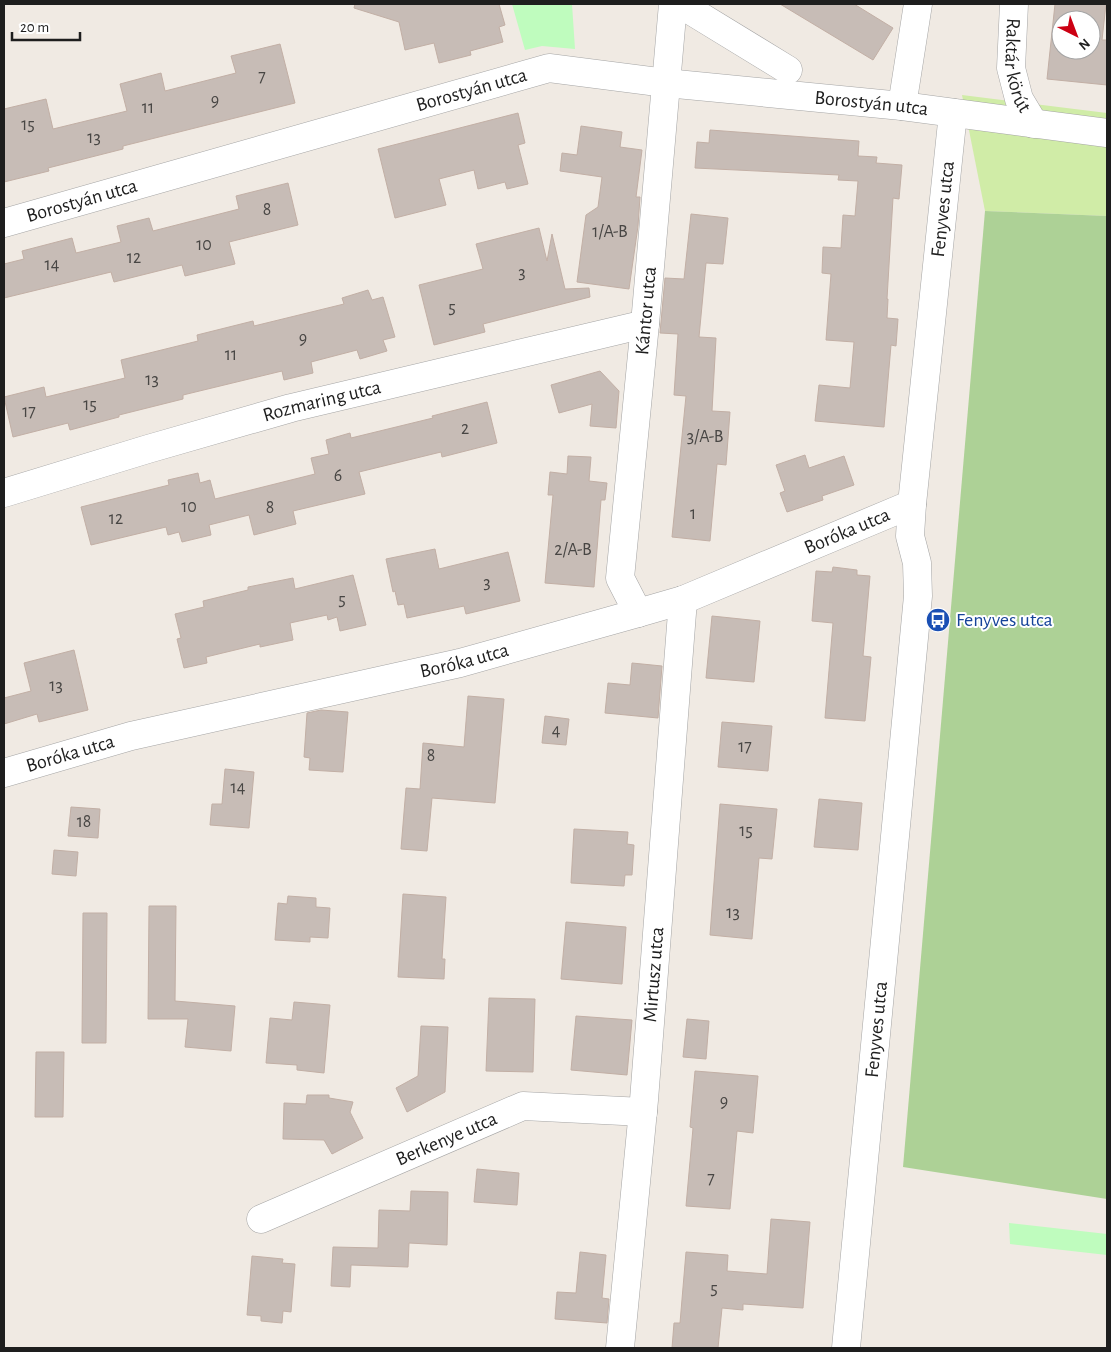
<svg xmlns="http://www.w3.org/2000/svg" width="1111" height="1352" viewBox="0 0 1111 1352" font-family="'Alegreya Sans',sans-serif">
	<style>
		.grass { fill: #d0eca7 }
		.forest { fill: #add196 }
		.park { fill: #bffcbe }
		.building { fill: #c7bcb6; stroke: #c2afa5; fill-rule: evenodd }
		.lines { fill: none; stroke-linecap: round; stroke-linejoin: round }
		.minor-casing { stroke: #a5a5a5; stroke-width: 29 }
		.minor { stroke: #fff; stroke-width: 28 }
		.labels { text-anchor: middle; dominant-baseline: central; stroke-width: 4; stroke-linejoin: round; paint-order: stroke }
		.number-label { font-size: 18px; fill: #484644 }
		.street-label { font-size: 20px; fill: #1e1e1e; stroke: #fff }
		.transit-label { font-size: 20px; fill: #164399; stroke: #fff; text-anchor: start }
	</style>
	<rect width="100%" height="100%" fill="#f0eae3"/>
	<!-- grass -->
	<path class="grass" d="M 962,95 L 1107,113 L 1107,216 L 985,211 Z"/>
	<!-- forest -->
	<path class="forest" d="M 985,211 L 1107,216 L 1107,1199 L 903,1167 Z"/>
	<!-- park -->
	<path class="park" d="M 512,4 L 572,4 L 575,49 L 542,46 L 525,50 Z
		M 1009,1223 L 1107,1234 L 1107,1255 L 1010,1244 Z"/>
	<!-- building -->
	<path class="building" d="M 355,4 L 499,4 L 505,25 L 499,27 L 503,42 L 470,51 L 471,55 L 439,63 L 434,43 L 405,50 L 399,22 L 354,8 Z
		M 780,4 L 854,4 L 893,28 L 873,60 Z
		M 1055,4 L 1106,4 L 1102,40 L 1107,40 L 1107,85 L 1047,79 ZM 1061,20 L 1091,20 L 1091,50 L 1061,50 Z
		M 280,44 L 295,103 L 123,146 L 123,149 L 48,168 L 49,171 L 4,182 L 4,109 L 46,99 L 53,129 L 127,111 L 120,84 L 161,73 L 165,91 L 236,73 L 231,56 Z
		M 518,113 L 525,143 L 518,145 L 528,184 L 507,189 L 505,182 L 478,189 L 474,170 L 439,179 L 446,205 L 395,218 L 378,149 Z
		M 581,126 L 622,132 L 620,147 L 642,150 L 636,197 L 640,197 L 638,226 L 629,289 L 577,282 L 586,215 L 598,207 L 602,177 L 560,171 L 562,153 L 577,155 Z
		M 710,130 L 859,141 L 858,156 L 877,157 L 876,163 L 902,165 L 899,199 L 893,198 L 887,299 L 888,299 L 887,318 L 898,319 L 896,346 L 891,345 L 884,427 L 815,421 L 819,385 L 850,388 L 854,342 L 826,340 L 831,274 L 822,273 L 823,247 L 841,248 L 843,215 L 855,216 L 858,181 L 838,180 L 839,175 L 695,168 L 697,142 L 709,143 Z
		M 288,183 L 298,225 L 229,242 L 235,264 L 185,276 L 182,265 L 114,282 L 111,272 L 4,298 L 4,264 L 24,259 L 22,251 L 72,238 L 76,253 L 121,242 L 117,226 L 149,218 L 153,231 L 239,209 L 236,196 Z
		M 691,214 L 728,218 L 723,264 L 706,263 L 699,337 L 716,338 L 712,411 L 730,412 L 726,465 L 717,464 L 710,541 L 672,537 L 686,396 L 674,395 L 678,334 L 660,333 L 665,278 L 684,279 Z
		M 539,228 L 547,261 L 552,234 L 565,289 L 589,288 L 590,297 L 483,324 L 485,332 L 434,345 L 419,285 L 483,269 L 476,244 Z
		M 368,290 L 372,300 L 383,297 L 395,337 L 383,340 L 387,351 L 360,359 L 357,350 L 311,362 L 313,373 L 284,380 L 282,371 L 183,395 L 183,399 L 119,415 L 119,417 L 70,430 L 68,423 L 13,437 L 4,397 L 44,387 L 46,397 L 125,378 L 121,360 L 198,341 L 197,335 L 253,321 L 254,326 L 344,304 L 342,298 Z
		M 600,371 L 619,391 L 616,428 L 590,426 L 592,404 L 559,413 L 551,385 Z
		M 487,402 L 497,443 L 442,457 L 441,452 L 359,472 L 365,494 L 293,511 L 296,524 L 254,535 L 249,515 L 209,525 L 211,535 L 182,542 L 179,532 L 168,535 L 166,527 L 91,545 L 81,507 L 169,485 L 168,480 L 198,473 L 200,483 L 210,480 L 215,499 L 315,474 L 311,458 L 329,454 L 326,440 L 350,433 L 351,438 L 433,418 L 432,416 Z
		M 805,455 L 809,468 L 844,456 L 854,485 L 822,496 L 823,500 L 787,512 L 780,493 L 785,491 L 776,465 Z
		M 568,456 L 591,457 L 589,481 L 607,483 L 605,500 L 601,500 L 594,587 L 545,583 L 553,495 L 548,495 L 550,472 L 567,474 Z
		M 435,549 L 439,569 L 508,552 L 520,601 L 466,614 L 464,606 L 407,618 L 404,604 L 398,605 L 395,591 L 393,592 L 386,559 Z
		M 833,567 L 857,570 L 857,575 L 870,576 L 863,656 L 871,657 L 865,721 L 825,718 L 833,623 L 812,621 L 816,571 L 832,572 Z
		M 353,575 L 366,625 L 340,631 L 337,617 L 328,620 L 327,615 L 290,623 L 293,640 L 260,647 L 260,644 L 206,657 L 207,663 L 184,668 L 177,639 L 181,638 L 175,614 L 204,607 L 203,601 L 248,590 L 248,587 L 293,578 L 295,589 Z
		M 712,616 L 760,621 L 754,682 L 706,678 Z
		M 74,650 L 88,710 L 39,722 L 37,714 L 4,724 L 4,698 L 31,691 L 24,663 Z
		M 632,663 L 662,666 L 658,718 L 605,713 L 608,683 L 630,685 Z
		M 468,696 L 504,699 L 495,803 L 432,798 L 427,851 L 401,849 L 406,788 L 420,789 L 423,743 L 464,747 Z
		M 321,710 L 348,712 L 343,772 L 309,770 L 310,758 L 304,757 L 307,713 Z
		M 545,716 L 569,719 L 566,745 L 542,743 Z
		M 722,722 L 772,726 L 768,771 L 718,767 Z
		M 225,769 L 254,772 L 249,828 L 210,825 L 212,804 L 222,804 Z
		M 819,799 L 862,803 L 858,850 L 814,847 Z
		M 720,804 L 777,809 L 772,859 L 759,858 L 752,939 L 710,935 Z
		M 71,807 L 100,809 L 98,838 L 68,836 Z
		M 574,829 L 628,832 L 627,844 L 634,845 L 632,875 L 625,875 L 624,886 L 571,883 Z
		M 54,850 L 78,852 L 76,876 L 52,874 Z
		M 403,894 L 446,897 L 442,959 L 445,959 L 444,979 L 398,977 Z
		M 288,896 L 316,898 L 316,907 L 330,908 L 328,938 L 310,937 L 310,942 L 275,940 L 278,903 L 287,904 Z
		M 149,906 L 176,906 L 175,1001 L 235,1006 L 231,1051 L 185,1047 L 188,1019 L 148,1019 Z
		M 83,913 L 107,913 L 106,1043 L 82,1043 Z
		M 566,922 L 626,927 L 622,984 L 561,979 Z
		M 489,998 L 535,999 L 533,1072 L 486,1071 Z
		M 294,1002 L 330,1005 L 324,1073 L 297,1070 L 297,1065 L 266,1063 L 270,1018 L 292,1020 Z
		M 576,1016 L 632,1020 L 627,1075 L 571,1070 Z
		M 687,1019 L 709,1021 L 706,1059 L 683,1057 Z
		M 421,1026 L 448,1027 L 445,1092 L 407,1112 L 396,1088 L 418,1076 Z
		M 36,1052 L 64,1052 L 63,1117 L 35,1117 Z
		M 695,1071 L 758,1076 L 753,1133 L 737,1131 L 730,1209 L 686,1206 L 693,1128 L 690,1127 Z
		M 307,1095 L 329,1095 L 329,1098 L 353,1102 L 350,1112 L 363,1138 L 332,1154 L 324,1140 L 283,1139 L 284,1103 L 306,1104 Z
		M 477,1169 L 519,1173 L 517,1205 L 474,1202 Z
		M 411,1191 L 448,1192 L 447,1245 L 409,1243 L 408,1267 L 351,1265 L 350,1287 L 331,1286 L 333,1247 L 378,1248 L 379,1210 L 410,1211 Z
		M 771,1219 L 810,1222 L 803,1308 L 743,1304 L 743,1310 L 722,1308 L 718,1348 L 672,1348 L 674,1323 L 680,1323 L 686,1252 L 728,1255 L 727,1271 L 767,1274 Z
		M 580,1252 L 606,1255 L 602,1298 L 609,1299 L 607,1323 L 555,1319 L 557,1292 L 576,1293 Z
		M 252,1256 L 283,1259 L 282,1263 L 295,1264 L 291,1312 L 283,1311 L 282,1323 L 261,1321 L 261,1316 L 247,1315 Z"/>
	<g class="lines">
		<!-- minor casing -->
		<g class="minor-casing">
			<g id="minor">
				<path d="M 680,4 L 788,70"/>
				<path id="s1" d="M 1014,4 L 1011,68 L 1019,99 L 1034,124"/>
				<path d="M 902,106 L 918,4"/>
				<path id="s2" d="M 4,223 L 549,68 L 666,83 L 902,106 L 1107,133"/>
				<path id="s3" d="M 4,493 L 148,449 L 291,408 L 645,324"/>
				<path id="s4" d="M 638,613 L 620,578 L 645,324 L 673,4"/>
				<path id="s5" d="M 4,773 L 131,736 L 460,663 L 638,613 L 683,600 L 912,504"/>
				<path id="s6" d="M 261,1219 L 523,1106 L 643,1112"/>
				<path id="s7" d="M 620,1348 L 644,1100 L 683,600"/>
				<path id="s8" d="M 846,1348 L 918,596 L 917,563 L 910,536 L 912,504 L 953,113"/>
			</g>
		</g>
		<!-- minor -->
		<use href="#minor" class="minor"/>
	</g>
	<!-- icons -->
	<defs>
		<g id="bus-disc" transform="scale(1.25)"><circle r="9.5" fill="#1a4fb4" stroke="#fff"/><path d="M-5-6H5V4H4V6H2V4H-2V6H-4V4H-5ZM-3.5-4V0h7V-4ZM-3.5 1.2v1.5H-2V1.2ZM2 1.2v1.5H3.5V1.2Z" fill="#fff"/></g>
	</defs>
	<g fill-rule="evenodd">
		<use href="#bus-disc" x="938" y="620"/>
	</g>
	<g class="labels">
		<!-- number labels -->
		<g class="number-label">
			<text x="262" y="77">7</text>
			<text x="215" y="101">9</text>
			<text x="148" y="108">11</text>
			<text x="28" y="125">15</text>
			<text x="94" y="138">13</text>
			<text x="267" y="210">8</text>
			<text x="610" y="232">1/A-B</text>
			<text x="204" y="245">10</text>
			<text x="134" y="258">12</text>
			<text x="52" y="265">14</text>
			<text x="522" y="273">3</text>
			<text x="452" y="308">5</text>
			<text x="303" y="339">9</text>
			<text x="231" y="355">11</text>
			<text x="152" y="380">13</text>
			<text x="90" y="405">15</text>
			<text x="29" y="412">17</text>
			<text x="465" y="429">2</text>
			<text x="705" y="437">3/A-B</text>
			<text x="338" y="476">6</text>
			<text x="189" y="507">10</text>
			<text x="270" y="508">8</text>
			<text x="693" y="514">1</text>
			<text x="116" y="519">12</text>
			<text x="573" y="550">2/A-B</text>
			<text x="487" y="583">3</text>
			<text x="342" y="600">5</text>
			<text x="56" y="686">13</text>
			<text x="556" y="731">4</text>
			<text x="745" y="747">17</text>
			<text x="431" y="756">8</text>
			<text x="238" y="788">14</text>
			<text x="84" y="822">18</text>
			<text x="746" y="831">15</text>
			<text x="733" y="913">13</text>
			<text x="724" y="1102">9</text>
			<text x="711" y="1179">7</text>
			<text x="714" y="1289">5</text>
		</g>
		<!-- street labels -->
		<g class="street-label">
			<text stroke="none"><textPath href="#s1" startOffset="62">Raktár körút</textPath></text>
			<text stroke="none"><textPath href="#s2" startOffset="486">Borostyán utca</textPath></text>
			<text stroke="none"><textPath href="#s2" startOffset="891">Borostyán utca</textPath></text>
			<text stroke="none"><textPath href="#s2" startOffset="81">Borostyán utca</textPath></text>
			<text stroke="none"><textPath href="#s8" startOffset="1145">Fenyves utca</textPath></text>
			<text stroke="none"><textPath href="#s4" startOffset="308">Kántor utca</textPath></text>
			<text stroke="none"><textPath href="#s3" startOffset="331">Rozmaring utca</textPath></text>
			<text stroke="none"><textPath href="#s5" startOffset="879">Boróka utca</textPath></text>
			<text stroke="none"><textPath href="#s5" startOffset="474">Boróka utca</textPath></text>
			<text stroke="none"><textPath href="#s5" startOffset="69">Boróka utca</textPath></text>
			<text stroke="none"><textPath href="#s7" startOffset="375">Mirtusz utca</textPath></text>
			<text stroke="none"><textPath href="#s8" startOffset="320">Fenyves utca</textPath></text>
			<text stroke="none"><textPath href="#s6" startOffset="202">Berkenye utca</textPath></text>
		</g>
		<!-- transit labels -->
		<g class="transit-label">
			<text x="956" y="620">Fenyves utca</text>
		</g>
	</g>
	<!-- border -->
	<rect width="1111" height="1352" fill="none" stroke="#1e1e1e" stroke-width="10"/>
	<!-- north arrow -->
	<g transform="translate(1076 35) rotate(138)"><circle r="24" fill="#ffffff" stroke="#a5a5a5"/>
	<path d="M0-4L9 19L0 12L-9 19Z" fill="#cc0013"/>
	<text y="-8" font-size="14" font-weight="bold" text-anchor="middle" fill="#1e1e1e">N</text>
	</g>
	<!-- scale -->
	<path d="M12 32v8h68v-8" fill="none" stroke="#1e1e1e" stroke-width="2.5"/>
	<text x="20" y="32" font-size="15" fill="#1e1e1e" stroke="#ffffff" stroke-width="4" paint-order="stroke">20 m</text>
</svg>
